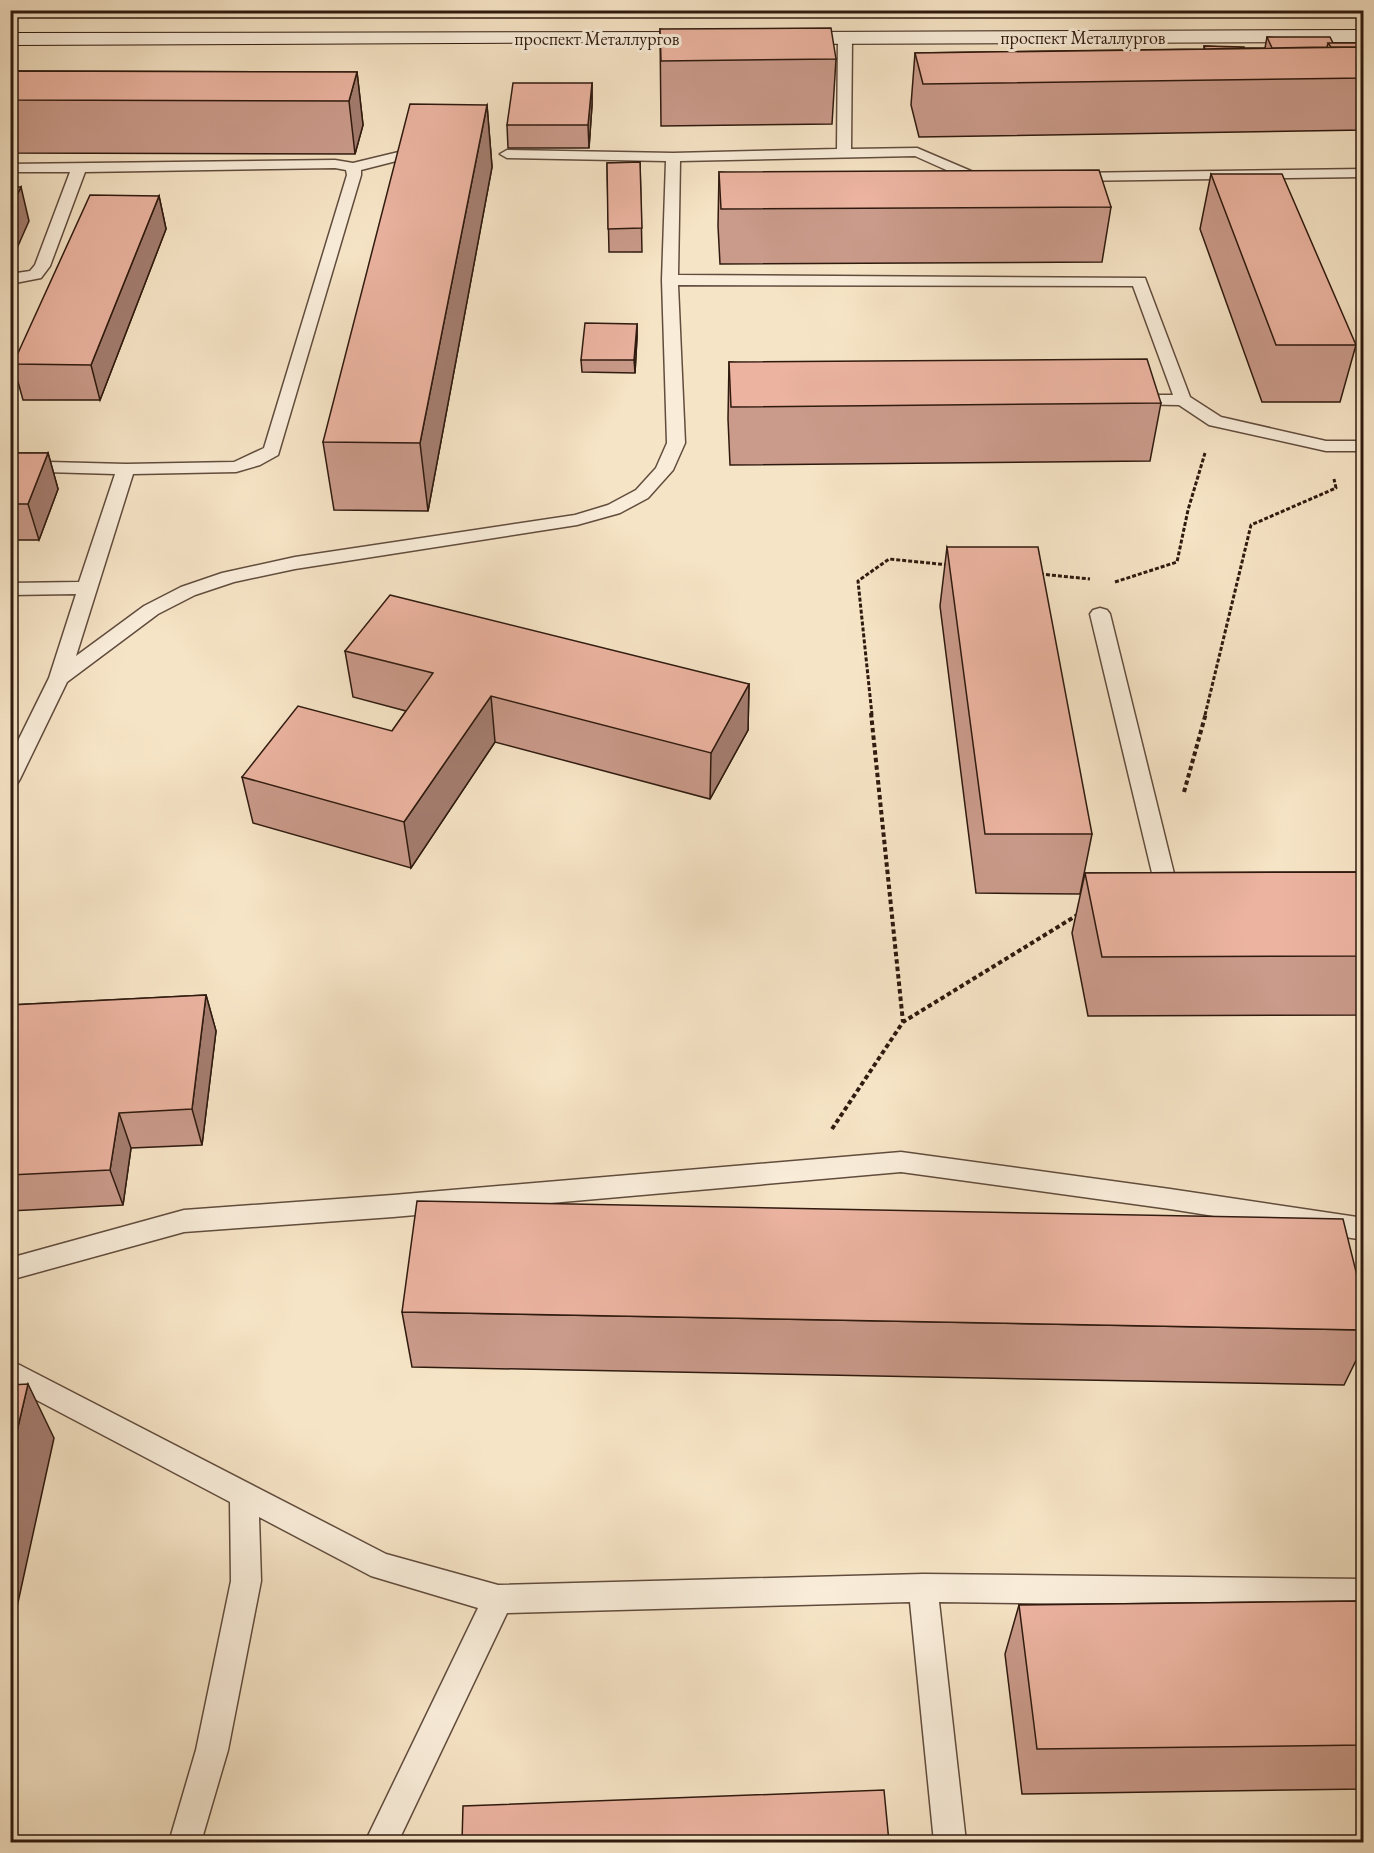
<svg xmlns="http://www.w3.org/2000/svg" width="1374" height="1853" viewBox="0 0 1374 1853" font-family="'EB Garamond',serif">
	<style>
		.lines { fill: none; stroke-linecap: round; stroke-linejoin: round }
		.service-casing { stroke: #614c3d; stroke-width: 3 }
		.secondary-casing { stroke: #2f1a0f; stroke-width: 2 }
		.path-far1 { stroke: #2f1a0f; stroke-width: 3; stroke-dasharray: 4 2; stroke-linecap: butt }
		.path { stroke: #2f1a0f; stroke-width: 4; stroke-dasharray: 4.5 3; stroke-linecap: butt }
		.service { fill: #f9edda; fill-rule: evenodd }
		.secondary { fill: #f9edda; fill-rule: evenodd }
		.wall { fill: #ca9a8a; stroke: #2f1a0f; stroke-width: 1.5 }
		.shaded-wall { fill: #a47d70; stroke: #2f1a0f; stroke-width: 1.5 }
		.building { fill: #ebb3a0; stroke: #2f1a0f; stroke-width: 1.5 }
		.labels { text-anchor: middle; dominant-baseline: central; stroke-width: 6; stroke-linejoin: round; paint-order: stroke }
		.far-street-label { font-size: 18px; fill: #2f1a0f; stroke: #f9edda }
	</style>
	<rect width="100%" height="100%" fill="#f6e4c6"/>
	<filter id="stains"><feTurbulence type="fractalNoise" baseFrequency=".00333" numOctaves="4"/><feColorMatrix values="0 0 0 0 .2 0 0 0 0 .09 0 0 0 0 .02 0 0 0 .5 -.17"/></filter>
	<radialGradient id="worn" r=".72"><stop offset=".6" stop-color="#630" stop-opacity="0"/><stop offset="1" stop-color="#630" stop-opacity=".3"/></radialGradient>
	<g class="lines">
		<!-- service casing -->
		<g class="service-casing">
			<path id="service" d="M 845,34 L 852,38 L 851,149 L 917,148 L 978,174 L 994,175 L 996,178 L 994,181 L 971,181 L 915,156 L 680,161 L 678,275 L 1145,278 L 1190,397 L 1221,417 L 1326,441 L 1364,441 L 1364,451 L 1326,451 L 1209,425 L 1179,405 L 1124,404 L 1122,400 L 1124,396 L 1130,395 L 1173,395 L 1133,286 L 678,285 L 685,443 L 673,470 L 648,498 L 620,513 L 577,525 L 295,569 L 234,582 L 195,595 L 158,614 L 67,682 L 20,779 L 17,784 L 10,786 L 10,757 L 49,678 L 76,594 L 10,595 L 10,583 L 79,582 L 115,474 L 10,471 L 10,461 L 126,464 L 234,462 L 264,448 L 347,175 L 346,170 L 335,168 L 85,172 L 50,266 L 41,278 L 10,284 L 10,274 L 30,271 L 35,265 L 70,172 L 10,172 L 10,164 L 335,160 L 353,163 L 411,149 L 418,153 L 416,156 L 361,170 L 361,175 L 278,455 L 260,465 L 236,472 L 133,474 L 76,656 L 144,606 L 181,587 L 222,573 L 295,557 L 575,515 L 608,505 L 636,490 L 656,468 L 667,443 L 662,280 L 666,161 L 507,158 L 500,154 L 507,150 L 673,153 L 837,149 L 838,38 Z
				M 1364,169 L 1364,177 L 1070,181 L 1063,177 L 1070,173 Z
				M 1100,608 L 1107,610 L 1110,614 L 1181,902 L 1178,908 L 1170,910 L 1162,908 L 1159,902 L 1090,614 L 1093,610 Z
				M 901,1152 L 1170,1189 L 1364,1218 L 1364,1240 L 1170,1209 L 901,1172 L 393,1217 L 184,1232 L 10,1280 L 10,1258 L 184,1210 L 393,1195 Z
				M 10,1360 L 386,1554 L 498,1585 L 923,1574 L 1364,1579 L 1364,1607 L 939,1602 L 966,1842 L 934,1842 L 910,1602 L 507,1613 L 398,1842 L 365,1842 L 478,1608 L 371,1576 L 259,1517 L 261,1581 L 228,1750 L 201,1842 L 169,1842 L 196,1750 L 231,1581 L 230,1502 L 10,1386 Z"/>
		</g>
		<!-- secondary casing -->
		<g class="secondary-casing">
			<path id="secondary" d="M 1364,30 L 1364,42 L 786,44 L 779,42 L 776,38 L 779,34 L 786,32 Z
				M 705,32 L 712,34 L 715,38 L 712,42 L 10,45 L 10,33 Z"/>
		</g>
		<!-- path-far1 -->
		<path class="path-far1" d="M 1040,574 L 1090,579
			M 1115,582 L 1177,562 L 1188,510 L 1205,453
			M 872,715 L 858,581 L 889,559 L 949,565
			M 1205,715 L 1251,525 L 1336,488 L 1334,479"/>
		<!-- path -->
		<path class="path" d="M 871,713 L 903,1022
			M 1184,792 L 1206,713
			M 832,1129 L 903,1022 L 1079,914"/>
		<!-- service -->
		<use href="#service" class="service"/>
		<!-- secondary -->
		<use href="#secondary" class="secondary"/>
	</g>
	<!-- wall -->
	<path class="wall" d="M 660,29 L 836,59 L 832,124 L 661,126 Z
		M 1267,37 L 1333,43 L 1364,43 L 1364,130 L 919,137 L 911,105 L 915,53 L 1204,49 L 1204,46 L 1244,48 L 1265,48 Z
		M 10,71 L 357,72 L 363,125 L 355,154 L 10,153 Z
		M 592,83 L 592,105 L 589,148 L 508,148 L 507,125 Z
		M 487,105 L 492,167 L 428,511 L 334,510 L 323,442 Z
		M 640,162 L 642,252 L 609,252 L 607,163 Z
		M 719,172 L 1111,207 L 1102,262 L 720,264 L 718,226 Z
		M 1211,174 L 1356,345 L 1340,402 L 1262,402 L 1200,229 Z
		M 159,196 L 166,229 L 100,400 L 23,400 L 13,364 Z
		M 637,324 L 637,337 L 635,373 L 582,372 L 581,360 Z
		M 729,362 L 1161,403 L 1150,461 L 730,465 L 728,419 Z
		M 10,453 L 48,453 L 58,489 L 39,540 L 10,540 Z
		M 947,547 L 1092,834 L 1080,894 L 976,893 L 940,606 Z
		M 345,651 L 749,684 L 748,730 L 710,799 L 495,742 L 411,868 L 253,823 L 242,777 L 392,731 L 406,711 L 353,697 Z
		M 1364,872 L 1364,1015 L 1088,1016 L 1072,933 L 1085,873 Z
		M 206,995 L 216,1031 L 202,1145 L 131,1148 L 123,1205 L 10,1211 L 10,1005 Z
		M 402,1312 L 1364,1330 L 1364,1344 L 1344,1385 L 412,1367 Z
		M 1364,1601 L 1364,1789 L 1022,1794 L 1005,1654 L 1019,1605 Z"/>
	<!-- shaded-wall -->
	<path class="shaded-wall" d="M 357,72 L 363,125 L 355,154 L 349,101 Z
		M 592,83 L 592,105 L 589,148 L 588,125 Z
		M 487,105 L 492,167 L 428,511 L 420,443 Z
		M 21,187 L 29,221 L 10,264 L 10,209 Z
		M 159,196 L 166,229 L 100,400 L 91,365 Z
		M 637,324 L 637,337 L 635,373 L 634,360 Z
		M 48,453 L 58,489 L 39,540 L 28,504 Z
		M 749,684 L 748,730 L 710,799 L 711,753 Z
		M 491,696 L 495,742 L 411,868 L 404,822 Z
		M 206,995 L 216,1031 L 202,1145 L 192,1109 Z
		M 119,1113 L 131,1148 L 123,1205 L 110,1170 Z
		M 28,1384 L 54,1438 L 10,1639 L 10,1461 Z"/>
	<!-- building -->
	<path class="building" d="M 831,28 L 836,59 L 661,61 L 660,29 Z
		M 1267,37 L 1330,37 L 1333,43 L 1328,43 L 1327,47 L 1272,48 Z
		M 1328,43 L 1364,43 L 1364,47 L 1331,47 Z
		M 1204,46 L 1244,47 L 1244,48 L 1205,49 Z
		M 1364,47 L 1364,78 L 923,84 L 915,53 Z
		M 10,71 L 357,72 L 349,101 L 10,100 Z
		M 513,83 L 592,83 L 588,125 L 507,125 Z
		M 410,104 L 487,105 L 420,443 L 323,442 Z
		M 640,162 L 642,228 L 608,229 L 607,163 Z
		M 1099,170 L 1111,207 L 721,209 L 719,172 Z
		M 1211,174 L 1282,174 L 1356,345 L 1276,345 Z
		M 10,187 L 21,187 L 10,209 Z
		M 90,195 L 159,196 L 91,365 L 13,364 Z
		M 585,323 L 637,324 L 634,360 L 581,360 Z
		M 1147,359 L 1161,403 L 731,407 L 729,362 Z
		M 10,453 L 48,453 L 28,504 L 10,504 Z
		M 947,547 L 1038,547 L 1092,834 L 985,834 Z
		M 390,595 L 749,684 L 711,753 L 491,696 L 404,822 L 242,777 L 298,706 L 392,731 L 433,673 L 345,651 Z
		M 1364,872 L 1364,956 L 1102,957 L 1085,873 Z
		M 206,995 L 192,1109 L 119,1113 L 110,1170 L 10,1175 L 10,1005 Z
		M 417,1201 L 1343,1219 L 1364,1304 L 1364,1330 L 402,1312 Z
		M 28,1384 L 10,1461 L 10,1385 Z
		M 1364,1601 L 1364,1745 L 1037,1749 L 1019,1605 Z
		M 884,1790 L 889,1842 L 462,1842 L 463,1806 Z"/>
	<g class="labels">
		<!-- far-street labels -->
		<g class="far-street-label">
			<text x="1083" y="37">проспект Металлургов</text>
			<text x="597" y="38">проспект Металлургов</text>
		</g>
	</g>
	<!-- margin -->
	<rect width="1374" height="1853" fill="none" stroke="#f6e4c6" stroke-width="36"/>
	<rect x="12" y="12" width="1350" height="1829" fill="none" stroke="#2f1a0f" stroke-width="3"/>
	<rect x="18" y="18" width="1338" height="1817" fill="none" stroke="#2f1a0f" stroke-width="1.5"/>
	<rect width="100%" height="100%" filter="url(#stains)"/>
	<rect width="100%" height="100%" fill="url(#worn)"/>
</svg>
